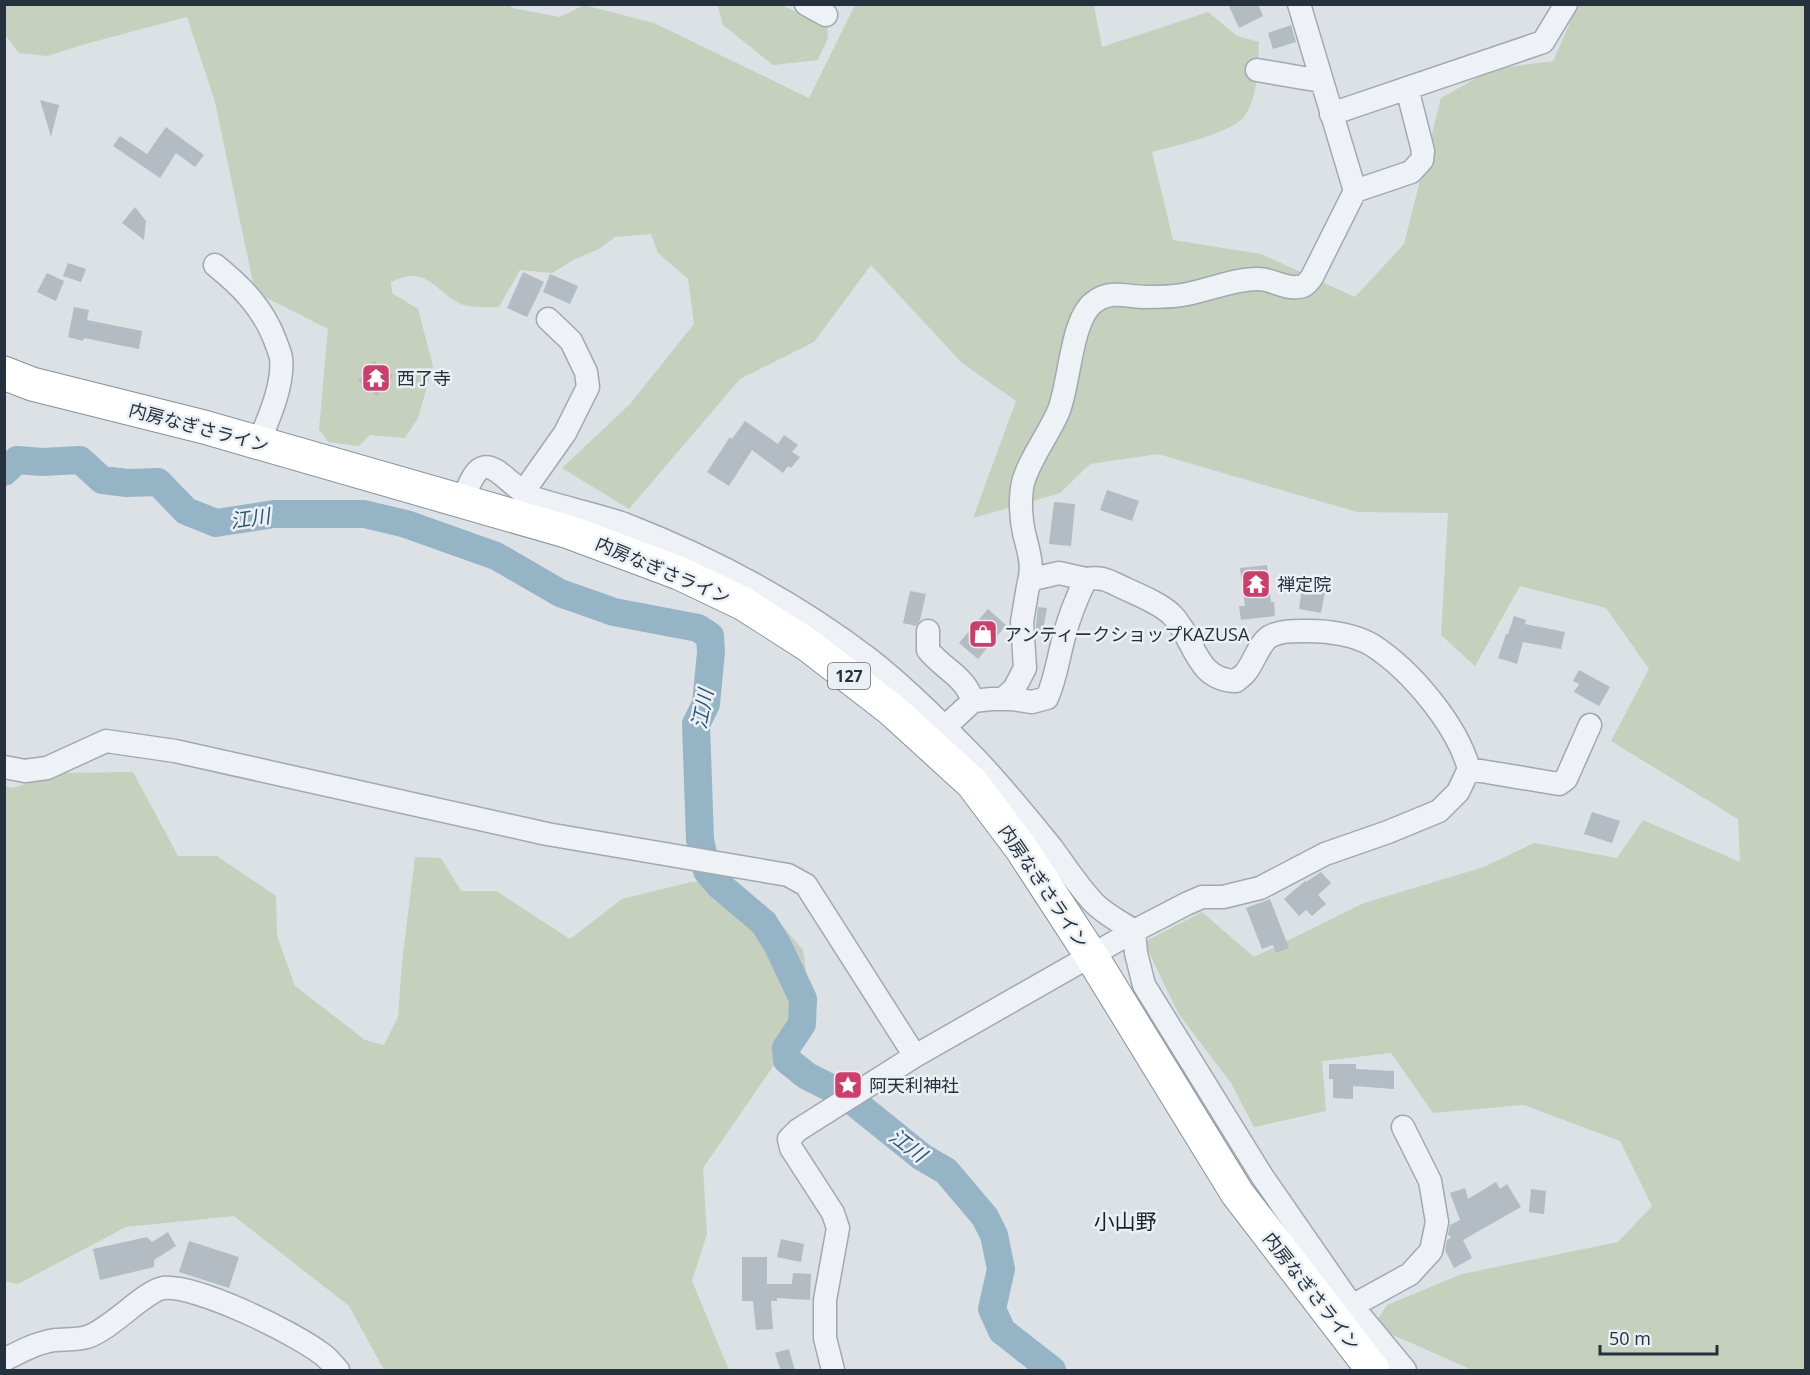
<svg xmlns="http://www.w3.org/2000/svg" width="1810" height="1375" viewBox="0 0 1810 1375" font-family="'Open Sans','Noto Sans JP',sans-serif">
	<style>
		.green { fill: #c5d0bd }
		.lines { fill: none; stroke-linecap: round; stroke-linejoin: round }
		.river { stroke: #95b5c7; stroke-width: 28 }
		.building { fill: #b3bbc3 }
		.minor-casing { stroke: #a1a9b0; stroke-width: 25 }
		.highway-casing { stroke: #83919d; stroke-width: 35 }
		.minor { stroke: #eef1f5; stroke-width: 22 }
		.highway { stroke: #fff; stroke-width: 33 }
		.labels { text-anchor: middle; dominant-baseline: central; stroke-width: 5; stroke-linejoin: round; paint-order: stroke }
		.shield { fill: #ebf0f4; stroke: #606a73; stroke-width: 1.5 }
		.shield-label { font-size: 16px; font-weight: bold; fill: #25313c }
		.poi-label { font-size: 18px; fill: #25313c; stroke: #ebf0f4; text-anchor: start }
		.street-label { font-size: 18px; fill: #25313c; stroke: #ebf0f4 }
		.water-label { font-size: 20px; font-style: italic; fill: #2f5770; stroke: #ebf0f4 }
		.quarter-label { font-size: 21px; fill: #18222d; stroke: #ebf0f4 }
	</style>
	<rect width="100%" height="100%" fill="#dce1e6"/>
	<!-- green -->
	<path class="green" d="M 509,4 L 512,8 L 560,17 L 584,5 L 654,23 L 809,98 L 855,5 L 1094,5 L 1102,47 L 1208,12 L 1237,36 L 1259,42 C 1258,64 1258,101 1243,118 C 1228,134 1174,146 1152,152 L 1173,240 L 1261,254 L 1355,297 L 1404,244 L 1441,98 L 1492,69 L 1553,61 L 1578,5 L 1805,5 L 1805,1370 L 1472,1370 L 1373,1326 L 1387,1305 L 1462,1274 L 1618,1242 L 1652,1206 L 1620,1141 L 1523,1105 L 1433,1113 L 1391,1053 L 1322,1061 L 1326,1111 L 1254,1127 L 1231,1083 L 1178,1013 L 1144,942 L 1202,912 L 1254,957 L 1364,903 L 1484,867 L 1534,843 L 1617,858 L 1643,820 L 1740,862 L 1738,819 L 1611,741 L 1649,669 L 1606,608 L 1520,586 L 1475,666 L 1441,635 L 1448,513 L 1357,512 L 1158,454 L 1090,464 L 1060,493 L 973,518 L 1016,401 L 962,363 L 871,265 L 814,342 L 740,379 L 629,509 L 562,468 L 630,404 L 694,324 L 688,279 L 658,253 L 651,234 L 615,237 L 599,249 L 575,259 L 552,273 L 520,270 L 499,307 C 488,307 471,308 461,304 C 434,291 427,264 391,282 L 392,293 L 418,309 L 433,366 L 418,418 L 405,438 L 370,435 L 359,446 L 328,442 L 319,429 L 328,329 L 255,292 L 215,102 L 187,17 L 89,43 L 47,56 L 19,53 L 5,35 L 4,5 Z
		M 722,4 L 781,5 L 827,26 L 828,38 L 818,60 L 773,65 L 723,25 L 718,6 Z
		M 133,772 L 178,856 L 217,856 L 276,896 L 277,936 L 295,986 L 365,1040 L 384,1045 L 398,1017 L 402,962 L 415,857 L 441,858 L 461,891 L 496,891 L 570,939 L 622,899 L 691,882 L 736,881 L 767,908 L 803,950 L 812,1010 L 703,1168 L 707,1234 L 692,1281 L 728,1368 L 732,1370 L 384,1370 L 349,1306 L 234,1216 L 126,1227 L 18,1284 L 5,1281 L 4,786 L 13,788 L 59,773 Z"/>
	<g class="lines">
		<!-- river -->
		<path class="river" d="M 4,472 L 17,460 L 42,462 L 80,460 L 102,480 L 127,483 L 158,482 L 186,511 L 216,523 L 274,514 L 364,514 L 406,524 L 496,556 L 560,593 L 614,612 L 698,628 L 710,636 L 711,652 L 706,704 L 696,724 L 700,840 L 707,871 L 719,885 L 764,923 L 778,946 L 803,999 L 802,1024 L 786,1048 L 787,1060 L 807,1076 L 845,1095 L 922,1157 L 946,1171 L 985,1217 L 994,1235 L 1001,1269 L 992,1309 L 1002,1331 L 1052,1370"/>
	</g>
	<!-- building -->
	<path class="building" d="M 1228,4 L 1258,4 L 1263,16 L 1239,28 Z
		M 1291,25 L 1296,42 L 1273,49 L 1268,33 Z
		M 40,100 L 59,105 L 51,137 Z
		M 166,127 L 204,155 L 195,167 L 176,153 L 160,178 L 113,146 L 120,136 L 147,154 Z
		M 135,207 L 146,221 L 144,240 L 122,223 Z
		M 68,263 L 86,269 L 81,282 L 63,276 Z
		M 523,272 L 544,282 L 527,317 L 507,308 Z
		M 47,273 L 64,281 L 56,301 L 37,292 Z
		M 550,274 L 578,286 L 570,304 L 543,292 Z
		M 74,307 L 89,310 L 87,320 L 142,331 L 139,349 L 84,338 L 83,341 L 68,337 Z
		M 374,361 L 393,376 L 377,396 L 358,381 Z
		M 745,421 L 778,444 L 784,435 L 798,445 L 792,452 L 800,457 L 791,468 L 788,466 L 783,473 L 752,450 L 729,486 L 707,472 L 730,437 L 732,439 Z
		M 1107,490 L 1139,501 L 1132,521 L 1100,510 Z
		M 1054,502 L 1075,504 L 1071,546 L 1049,544 Z
		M 1267,565 L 1271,602 L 1274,602 L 1275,616 L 1241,620 L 1239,606 L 1245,606 L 1240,568 Z
		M 1302,588 L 1325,592 L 1321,613 L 1299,609 Z
		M 910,591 L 926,594 L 920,620 L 916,626 L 903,623 Z
		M 1038,607 L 1047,608 L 1042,636 L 1036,635 L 1036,623 Z
		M 988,609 L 1006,625 L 978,659 L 959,643 Z
		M 1514,616 L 1526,620 L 1525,624 L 1565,632 L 1561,649 L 1523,642 L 1517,664 L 1498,658 L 1506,634 L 1508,634 Z
		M 1579,670 L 1610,687 L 1599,706 L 1574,692 L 1579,684 L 1573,681 Z
		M 1592,812 L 1620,821 L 1612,843 L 1584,834 Z
		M 1321,872 L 1331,883 L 1318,895 L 1326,904 L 1312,916 L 1306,910 L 1299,916 L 1284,899 L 1305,881 L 1306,882 Z
		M 1270,899 L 1289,948 L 1276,953 L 1273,945 L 1262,949 L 1246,908 Z
		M 1329,1064 L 1356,1064 L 1356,1069 L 1394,1071 L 1394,1089 L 1353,1086 L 1353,1099 L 1333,1098 L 1333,1079 L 1329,1079 Z
		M 1496,1182 L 1500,1189 L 1507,1184 L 1521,1207 L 1463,1240 L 1472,1258 L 1454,1268 L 1445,1250 L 1447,1240 L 1451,1238 L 1448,1234 L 1450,1225 L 1460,1220 L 1450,1193 L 1465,1188 L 1468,1199 Z
		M 1531,1189 L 1546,1191 L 1544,1214 L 1529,1212 Z
		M 168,1232 L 176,1246 L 154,1260 L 154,1267 L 100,1280 L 93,1249 L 147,1237 L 152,1242 Z
		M 781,1239 L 804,1244 L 801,1262 L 777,1257 Z
		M 189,1241 L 239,1257 L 229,1288 L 179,1272 Z
		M 742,1257 L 767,1257 L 767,1284 L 792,1284 L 793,1273 L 811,1274 L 810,1300 L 777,1298 L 777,1301 L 771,1301 L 773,1329 L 756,1330 L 753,1301 L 742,1301 Z
		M 789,1349 L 795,1371 L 781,1371 L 775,1353 Z"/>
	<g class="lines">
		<!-- minor casing -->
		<g class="minor-casing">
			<path id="minor" d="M 806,4 L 826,15
				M 1257,70 L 1321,81
				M 1331,114 L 1543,42 L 1566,4
				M 1355,191 L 1411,172 L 1422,160 L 1423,151 L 1407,88
				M 215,265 C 241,286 263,308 275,340 C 277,346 280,352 281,358 C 284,384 269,418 259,442
				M 524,491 L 565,433 L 588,387 L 586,372 L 571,341 L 548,319
				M 463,502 C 484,432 502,487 537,499 C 565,508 595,514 624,524 C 711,558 795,602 869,659 C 905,687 938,720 969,752 C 999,782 1025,815 1052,848 C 1065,866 1078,886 1093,902 C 1104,914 1121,922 1134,931 L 1136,953 L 1144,985 L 1262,1176 L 1352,1306 L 1405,1370
				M 1028,586 C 1034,566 1029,553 1024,533 C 1021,520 1020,501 1022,488 C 1024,467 1051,431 1059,410 C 1070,381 1071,321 1093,303 C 1110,289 1126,297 1146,297 C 1157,297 1170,297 1182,295 C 1207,291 1232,279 1258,279 C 1272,279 1284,289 1298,287 C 1305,287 1308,282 1312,277 L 1355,191 L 1299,4
				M 928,631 L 928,650 C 944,670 964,675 973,701
				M 1003,699 L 1014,689 L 1025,668 L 1022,622 L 1028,586 L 1033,579 L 1059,573 L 1086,579
				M 4,767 L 25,771 L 47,768 L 106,741 L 175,751 L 547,834 L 788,875 L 806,885 L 915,1056
				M 1469,769 L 1559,784 L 1566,779 L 1590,725
				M 1352,1306 L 1410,1274 L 1431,1251 L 1437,1222 L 1430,1181 L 1403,1127
				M 4,1360 C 21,1351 36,1343 55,1340 C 65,1339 77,1340 87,1337 C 110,1330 145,1291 163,1288 C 196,1284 295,1333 322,1354 C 328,1358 333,1365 338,1370
				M 833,1370 L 825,1338 L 825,1300 L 838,1228 L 833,1213 L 791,1148 L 789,1139 L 798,1130 L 915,1056 L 1134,931 L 1186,904 L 1202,897 L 1223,897 L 1260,888 L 1325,854 L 1388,832 L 1439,811 L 1458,792 L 1469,769 C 1457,725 1411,670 1372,645 C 1355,635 1330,631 1310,631 C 1296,631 1281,630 1269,637 C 1259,644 1254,662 1246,672 C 1244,675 1239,678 1236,681 C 1194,680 1195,637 1171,614 C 1159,603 1141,596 1126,589 C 1110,582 1104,576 1086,579 C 1077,597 1069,617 1064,637 C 1058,658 1056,678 1047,698 L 1032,702 L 1012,699 L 991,699 L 973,701 L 945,727"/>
		</g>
		<!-- highway casing -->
		<g class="highway-casing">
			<path id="highway" d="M 4,373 L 32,384 L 204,427 L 569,532 L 679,573 L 744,604 L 808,645 L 892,710 L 972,783 L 1021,848 L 1092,957 L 1237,1193 L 1373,1370"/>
		</g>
		<!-- minor -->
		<use href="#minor" class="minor"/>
		<!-- highway -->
		<use href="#highway" class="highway"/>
	</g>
	<!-- icons -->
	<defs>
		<g id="temple-square" transform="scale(1.5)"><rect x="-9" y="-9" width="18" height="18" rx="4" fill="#cf3d6a" stroke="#ebf0f4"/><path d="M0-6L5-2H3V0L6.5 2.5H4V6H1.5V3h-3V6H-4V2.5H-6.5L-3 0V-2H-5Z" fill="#fff"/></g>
		<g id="shop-square" transform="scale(1.5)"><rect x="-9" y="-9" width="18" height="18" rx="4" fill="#cf3d6a" stroke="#ebf0f4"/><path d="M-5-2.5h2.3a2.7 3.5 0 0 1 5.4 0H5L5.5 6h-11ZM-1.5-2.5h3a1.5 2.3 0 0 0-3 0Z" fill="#fff"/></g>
		<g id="sight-square" transform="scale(1.5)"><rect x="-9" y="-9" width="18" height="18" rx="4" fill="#cf3d6a" stroke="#ebf0f4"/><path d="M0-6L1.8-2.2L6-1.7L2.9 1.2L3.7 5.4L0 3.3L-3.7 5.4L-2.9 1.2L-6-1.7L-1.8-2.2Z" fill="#fff"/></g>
	</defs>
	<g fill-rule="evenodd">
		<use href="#temple-square" x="376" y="378"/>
		<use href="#temple-square" x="1256" y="584"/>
		<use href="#shop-square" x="983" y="634"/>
		<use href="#sight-square" x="848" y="1085"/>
	</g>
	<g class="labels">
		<!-- shield labels -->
		<rect class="shield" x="828" y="663" width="42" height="26" rx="4.5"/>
		<g class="shield-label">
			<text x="849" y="676">127</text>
		</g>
		<!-- poi labels -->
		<g class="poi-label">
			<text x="397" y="378">西了寺</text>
			<text x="1277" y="584">禅定院</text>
			<text x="1004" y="634">アンティークショップKAZUSA</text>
			<text x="869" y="1085">阿天利神社</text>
		</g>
		<!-- street labels -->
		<g class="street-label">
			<text transform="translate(199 427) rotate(15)">内房なぎさライン</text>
			<text transform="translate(663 570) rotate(23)">内房なぎさライン</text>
			<text transform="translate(1044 886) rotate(56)">内房なぎさライン</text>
			<text transform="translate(1312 1291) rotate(52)">内房なぎさライン</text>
		</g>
		<!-- water labels -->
		<g class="water-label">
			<text transform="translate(250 518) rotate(-8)">江川</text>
			<text transform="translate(702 709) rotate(-79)">江川</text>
			<text transform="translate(908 1145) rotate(37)">江川</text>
		</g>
		<!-- quarter labels -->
		<g class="quarter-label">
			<text x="1125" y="1221">小山野</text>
		</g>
	</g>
	<!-- border -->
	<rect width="1810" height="1375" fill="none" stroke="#25313c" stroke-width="12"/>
	<!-- scale -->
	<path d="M1600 1345v9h117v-9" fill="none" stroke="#25313c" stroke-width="3"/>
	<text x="1609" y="1345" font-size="18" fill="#25313c" stroke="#ebf0f4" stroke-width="4.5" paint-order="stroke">50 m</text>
</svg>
